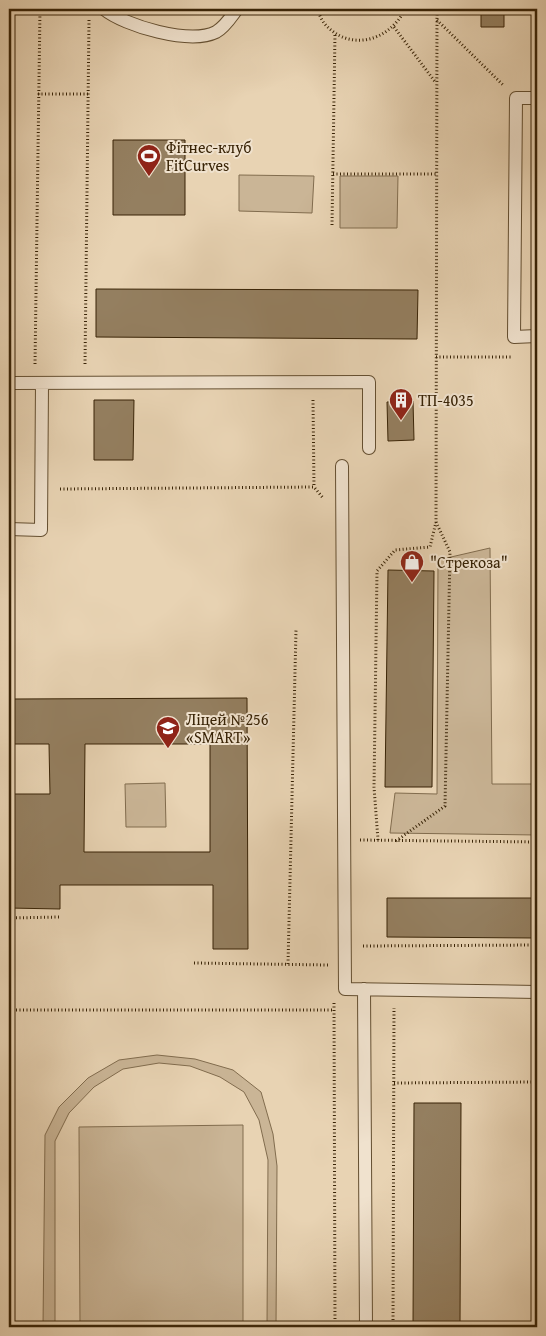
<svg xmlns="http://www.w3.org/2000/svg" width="546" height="1336" viewBox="0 0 546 1336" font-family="'Gentium Book Plus',serif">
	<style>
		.green { fill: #cab596; stroke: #816c4e }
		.building { fill: #947f60; stroke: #382306; fill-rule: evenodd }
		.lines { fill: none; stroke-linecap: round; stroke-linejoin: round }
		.service-casing { stroke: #644f31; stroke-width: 14 }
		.path { stroke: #382306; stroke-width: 3; stroke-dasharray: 1 2.5; stroke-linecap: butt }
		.service { stroke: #f0e2ce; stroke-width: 12 }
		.labels { text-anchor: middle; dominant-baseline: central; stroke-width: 4; stroke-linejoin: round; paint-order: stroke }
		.poi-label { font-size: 16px; fill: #382306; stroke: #f0e2ce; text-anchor: start }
	</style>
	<rect width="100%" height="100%" fill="#e8d3b3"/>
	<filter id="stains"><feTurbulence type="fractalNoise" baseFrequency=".004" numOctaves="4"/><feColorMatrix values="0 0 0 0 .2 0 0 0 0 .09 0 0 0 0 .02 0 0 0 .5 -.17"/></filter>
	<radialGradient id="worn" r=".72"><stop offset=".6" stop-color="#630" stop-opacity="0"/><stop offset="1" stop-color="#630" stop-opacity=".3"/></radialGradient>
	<!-- green -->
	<path class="green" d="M 239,175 L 314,176 L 312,213 L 239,211 Z
		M 340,176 L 398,176 L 397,228 L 340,228 Z
		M 490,548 L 492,784 L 537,784 L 537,835 L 390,833 L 395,793 L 437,794 L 438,560 Z
		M 165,783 L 166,827 L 126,827 L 125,784 Z
		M 157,1055 L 195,1059 L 233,1070 L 261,1092 L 273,1134 L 277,1166 L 276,1327 L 267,1327 L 268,1160 L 259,1120 L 244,1092 L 220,1077 L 190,1066 L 159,1063 L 123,1069 L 94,1087 L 69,1113 L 55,1141 L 55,1327 L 43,1327 L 45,1135 L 59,1107 L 88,1078 L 119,1060 Z
		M 243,1125 L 243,1327 L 80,1327 L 79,1127 Z"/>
	<!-- building -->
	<path class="building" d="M 481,9 L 504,9 L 504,27 L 481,27 Z
		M 113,140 L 185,140 L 185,215 L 113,215 Z
		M 96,289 L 418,290 L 417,339 L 96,337 Z
		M 94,400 L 134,400 L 133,460 L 94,460 Z
		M 413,401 L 414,440 L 388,441 L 387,402 Z
		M 388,570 L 434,571 L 432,787 L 385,787 Z
		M 247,698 L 248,949 L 213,949 L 213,885 L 60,885 L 60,909 L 9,908 L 9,794 L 50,794 L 49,744 L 14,744 L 14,699 ZM 85,744 L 210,744 L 210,852 L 84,852 Z
		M 387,898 L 537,898 L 537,927 L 535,927 L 535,938 L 387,937 Z
		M 414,1103 L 461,1103 L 460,1327 L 413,1327 Z"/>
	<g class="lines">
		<!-- service casing -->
		<g class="service-casing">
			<path id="service" d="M 104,9 C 125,26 190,45 216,32 C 225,27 231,17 237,9
				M 537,98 L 516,98 L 514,337 L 537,336
				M 9,383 L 369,382 L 369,448
				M 342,466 L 345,989 L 537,992
				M 9,529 L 41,530 L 42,383
				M 364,989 L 366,1327"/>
		</g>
		<!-- path -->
		<path class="path" d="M 317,9 C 319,13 321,19 324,23 C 349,53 390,41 405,9
			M 437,20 L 503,85
			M 394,27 L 436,83
			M 38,94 L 88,94
			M 333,174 L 437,174
			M 332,225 L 335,33
			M 436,357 L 511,357
			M 35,364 L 40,9
			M 85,364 L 89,20
			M 313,400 L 314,487
			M 60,489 L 314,487 L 323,498
			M 360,840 L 537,842
			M 378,840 L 374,787 L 377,571 L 395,550 L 430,547 L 436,522
			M 396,841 L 445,806 L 450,552 L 436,522 L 437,9
			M 9,918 L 60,917
			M 363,946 L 537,945
			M 194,963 L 328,965
			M 288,964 L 296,630
			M 334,1003 L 335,1327
			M 9,1010 L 334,1010
			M 394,1083 L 537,1082
			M 393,1327 L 394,1008"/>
		<!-- service -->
		<use href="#service" class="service"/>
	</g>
	<!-- icons -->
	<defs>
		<g id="stadium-pin" transform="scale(1.25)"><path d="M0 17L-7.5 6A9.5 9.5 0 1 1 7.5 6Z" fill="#8f2418" stroke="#f0e2ce"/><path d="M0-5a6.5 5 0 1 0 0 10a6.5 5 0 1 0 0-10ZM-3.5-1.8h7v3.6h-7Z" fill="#fff"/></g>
		<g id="building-pin" transform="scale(1.25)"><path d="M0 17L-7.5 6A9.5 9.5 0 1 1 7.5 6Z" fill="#8f2418" stroke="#f0e2ce"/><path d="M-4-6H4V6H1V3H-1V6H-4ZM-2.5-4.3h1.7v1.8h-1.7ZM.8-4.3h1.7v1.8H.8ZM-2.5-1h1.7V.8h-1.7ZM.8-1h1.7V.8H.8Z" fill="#fff"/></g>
		<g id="shop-pin" transform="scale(1.25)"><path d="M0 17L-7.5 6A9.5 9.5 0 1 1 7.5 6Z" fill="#8f2418" stroke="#f0e2ce"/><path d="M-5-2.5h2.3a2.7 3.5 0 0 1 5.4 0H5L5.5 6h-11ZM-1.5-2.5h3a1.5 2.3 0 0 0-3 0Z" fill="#fff"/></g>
		<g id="school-pin" transform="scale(1.25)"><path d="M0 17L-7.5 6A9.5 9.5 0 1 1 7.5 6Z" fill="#8f2418" stroke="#f0e2ce"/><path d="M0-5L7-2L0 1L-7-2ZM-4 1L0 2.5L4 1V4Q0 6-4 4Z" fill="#fff"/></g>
	</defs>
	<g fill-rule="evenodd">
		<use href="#stadium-pin" x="149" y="156"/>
		<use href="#building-pin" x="401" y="400"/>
		<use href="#shop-pin" x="412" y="562"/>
		<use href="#school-pin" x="168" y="728"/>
	</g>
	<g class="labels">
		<!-- poi labels -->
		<g class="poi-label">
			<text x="166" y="147">Фітнес-клуб<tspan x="166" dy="18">FitCurves</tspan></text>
			<text x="418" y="400">ТП-4035</text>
			<text x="430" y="562">"Стрекоза"</text>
			<text x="186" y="719">Ліцей №256<tspan x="186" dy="18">«SMART»</tspan></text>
		</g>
	</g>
	<!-- margin -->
	<rect width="546" height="1336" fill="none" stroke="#e8d3b3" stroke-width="30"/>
	<rect x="10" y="10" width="526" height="1316" fill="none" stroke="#382306" stroke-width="2.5"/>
	<rect x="15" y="15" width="516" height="1306" fill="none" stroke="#382306"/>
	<rect width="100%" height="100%" filter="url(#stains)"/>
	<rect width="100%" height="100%" fill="url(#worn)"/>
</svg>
